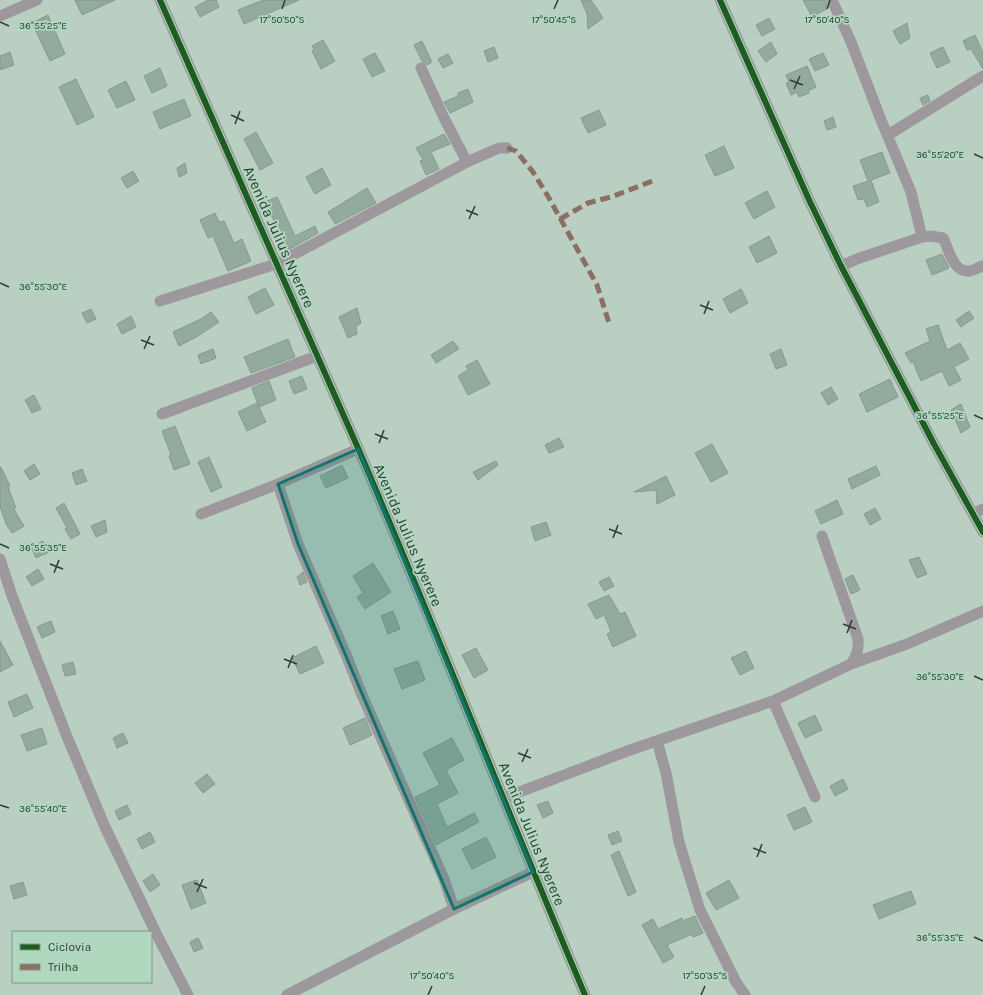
<svg xmlns="http://www.w3.org/2000/svg" width="983" height="995" viewBox="0 0 983 995" font-family="Karla,sans-serif">
	<style>
		.building { fill: #93ab9d; stroke: #88998e }
		.lines { fill: none; stroke-linecap: round; stroke-linejoin: round }
		.minor { stroke: #9d989c; stroke-width: 11 }
		.quiet { stroke: #8d6e63; stroke-width: 5; stroke-dasharray: 10 5; stroke-linecap: butt }
		.cycleway-casing { stroke: #b0d8bf; stroke-width: 8 }
		.cycleway { stroke: #1b5e20; stroke-width: 6 }
		.marked { fill: #0f766e; fill-opacity: 0.2; stroke: #0f766e; stroke-width: 3; stroke-linejoin: round }
		.ticks { fill: none; stroke: #2e3e34; stroke-width: 1.5 }
		.labels { text-anchor: middle; dominant-baseline: central; stroke-width: 3.5; stroke-linejoin: round; paint-order: stroke }
		.street-label { font-size: 15px; fill: #2e3e34; stroke: #b0d8bf }
		.ticks-label { font-size: 10px; text-anchor: middle; fill: #2e3e34; stroke: #b0d8bf; stroke-width: 3.5; stroke-linejoin: round; paint-order: stroke }
	</style>
	<rect width="100%" height="100%" fill="#b9cfc1"/>
	<!-- building -->
	<path class="building" d="M 75,0 L 115,0 L 82,15 Z
		M 208,0 L 216,0 L 219,7 L 200,17 L 195,7 Z
		M 263,0 L 299,0 L 244,24 L 238,10 Z
		M 581,0 L 591,0 L 603,18 L 588,29 L 587,14 Z
		M 803,0 L 825,0 L 828,8 L 812,17 Z
		M 48,15 L 65,54 L 50,61 L 32,23 Z
		M 769,18 L 775,29 L 762,36 L 756,25 Z
		M 907,23 L 910,38 L 900,44 L 893,31 Z
		M 975,35 L 983,53 L 983,69 L 971,49 L 967,50 L 963,41 Z
		M 323,40 L 335,61 L 321,69 L 312,51 L 314,49 L 312,46 Z
		M 422,41 L 432,62 L 427,65 L 422,61 L 414,45 Z
		M 771,42 L 777,54 L 766,62 L 758,51 Z
		M 494,47 L 498,58 L 488,62 L 484,51 Z
		M 943,47 L 950,62 L 937,68 L 930,53 Z
		M 10,52 L 14,65 L 0,70 L 0,56 Z
		M 375,53 L 385,71 L 372,77 L 363,59 Z
		M 823,53 L 829,65 L 815,71 L 809,59 Z
		M 448,54 L 453,63 L 443,68 L 438,59 Z
		M 807,66 L 816,87 L 808,91 L 809,93 L 799,97 L 797,92 L 791,95 L 786,83 L 789,82 L 786,75 Z
		M 160,68 L 167,86 L 152,93 L 144,76 Z
		M 76,79 L 94,117 L 77,125 L 59,87 Z
		M 126,81 L 135,100 L 117,108 L 108,90 Z
		M 468,89 L 473,102 L 450,113 L 444,102 L 458,96 L 458,93 Z
		M 928,95 L 930,101 L 923,105 L 920,98 Z
		M 184,99 L 191,116 L 160,129 L 153,112 Z
		M 599,110 L 606,125 L 588,133 L 581,118 Z
		M 833,117 L 836,127 L 827,130 L 824,121 Z
		M 256,132 L 273,163 L 260,170 L 244,139 Z
		M 444,134 L 450,144 L 431,152 L 439,169 L 426,175 L 420,161 L 423,160 L 416,148 Z
		M 724,146 L 734,168 L 715,176 L 705,155 Z
		M 882,152 L 890,173 L 871,180 L 879,202 L 867,207 L 864,199 L 858,200 L 853,186 L 868,181 L 860,160 Z
		M 185,163 L 187,173 L 179,177 L 177,168 Z
		M 322,168 L 331,185 L 315,194 L 306,177 Z
		M 133,171 L 139,181 L 127,188 L 121,178 Z
		M 367,188 L 376,203 L 335,224 L 328,212 Z
		M 767,191 L 775,207 L 754,219 L 745,203 Z
		M 277,197 L 295,236 L 315,226 L 318,233 L 288,250 L 265,202 Z
		M 215,213 L 219,222 L 224,221 L 234,243 L 242,239 L 251,261 L 228,271 L 213,236 L 208,238 L 200,220 Z
		M 769,236 L 777,253 L 757,263 L 749,247 Z
		M 942,254 L 949,268 L 932,275 L 926,260 Z
		M 265,288 L 274,305 L 256,314 L 248,297 Z
		M 741,289 L 748,303 L 730,313 L 723,299 Z
		M 357,308 L 361,323 L 356,326 L 357,334 L 348,338 L 339,317 Z
		M 91,309 L 96,319 L 87,323 L 82,313 Z
		M 969,311 L 974,318 L 961,327 L 956,320 Z
		M 211,312 L 219,322 L 198,336 L 179,346 L 173,332 L 201,319 Z
		M 131,316 L 136,327 L 122,334 L 117,324 Z
		M 938,325 L 947,350 L 960,343 L 969,359 L 954,367 L 961,380 L 949,386 L 942,371 L 921,381 L 913,362 L 911,363 L 905,353 L 930,341 L 926,329 Z
		M 288,339 L 295,357 L 251,373 L 244,357 Z
		M 453,341 L 459,349 L 436,363 L 431,355 Z
		M 213,349 L 216,358 L 201,364 L 198,355 Z
		M 781,349 L 787,365 L 776,369 L 770,354 Z
		M 477,360 L 490,384 L 468,395 L 458,376 L 468,370 L 466,366 Z
		M 302,376 L 307,389 L 294,394 L 289,381 Z
		M 890,379 L 898,397 L 867,412 L 859,394 Z
		M 269,381 L 276,400 L 259,407 L 252,388 Z
		M 831,387 L 838,399 L 828,405 L 821,393 Z
		M 34,395 L 41,409 L 32,413 L 25,400 Z
		M 257,403 L 266,422 L 247,431 L 238,412 Z
		M 961,404 L 970,427 L 961,433 L 951,410 Z
		M 175,426 L 190,464 L 174,470 L 169,456 L 171,455 L 162,431 Z
		M 559,438 L 564,447 L 549,453 L 545,445 Z
		M 712,444 L 728,473 L 711,482 L 695,453 Z
		M 209,457 L 222,487 L 211,492 L 198,462 Z
		M 496,461 L 498,465 L 478,480 L 473,472 Z
		M 34,464 L 40,474 L 30,480 L 24,471 Z
		M 342,465 L 348,478 L 326,488 L 320,476 Z
		M 876,466 L 880,475 L 852,489 L 848,479 Z
		M 0,467 L 1,467 L 10,486 L 8,487 L 16,508 L 13,508 L 24,526 L 12,533 L 6,524 L 0,506 Z
		M 82,469 L 87,481 L 76,485 L 72,473 Z
		M 666,476 L 675,495 L 657,504 L 656,490 L 634,492 Z
		M 837,500 L 843,514 L 821,524 L 815,511 Z
		M 64,503 L 80,534 L 71,539 L 65,529 L 67,528 L 56,508 Z
		M 875,508 L 881,519 L 870,525 L 864,514 Z
		M 105,520 L 107,532 L 96,537 L 91,526 Z
		M 546,522 L 551,535 L 535,541 L 531,527 Z
		M 43,541 L 49,552 L 36,558 L 31,547 Z
		M 919,557 L 927,574 L 917,578 L 909,560 Z
		M 373,563 L 391,592 L 365,609 L 357,597 L 363,593 L 353,576 Z
		M 38,569 L 44,579 L 32,586 L 26,577 Z
		M 303,572 L 307,582 L 300,585 L 297,577 Z
		M 853,575 L 860,590 L 851,594 L 845,579 Z
		M 609,577 L 614,586 L 604,591 L 599,582 Z
		M 609,595 L 620,614 L 625,612 L 636,636 L 613,647 L 607,634 L 611,631 L 604,615 L 596,619 L 588,604 Z
		M 393,611 L 400,629 L 388,634 L 381,616 Z
		M 51,621 L 55,632 L 42,638 L 37,627 Z
		M 0,641 L 13,665 L 0,672 Z
		M 316,646 L 324,663 L 300,674 L 292,658 Z
		M 476,648 L 488,670 L 474,678 L 462,655 Z
		M 746,651 L 754,668 L 740,675 L 731,658 Z
		M 418,661 L 425,680 L 402,689 L 394,669 Z
		M 73,662 L 76,674 L 65,676 L 62,665 Z
		M 27,694 L 33,708 L 14,717 L 8,702 Z
		M 815,715 L 822,730 L 805,738 L 798,723 Z
		M 365,718 L 372,735 L 350,745 L 343,728 Z
		M 42,728 L 47,744 L 27,751 L 21,735 Z
		M 123,733 L 128,743 L 117,748 L 113,738 Z
		M 452,738 L 464,760 L 446,770 L 458,793 L 437,804 L 447,827 L 474,813 L 479,822 L 436,845 L 415,797 L 440,785 L 423,753 Z
		M 207,774 L 215,784 L 203,793 L 195,783 Z
		M 843,779 L 848,789 L 835,796 L 830,786 Z
		M 548,801 L 553,813 L 543,818 L 537,805 Z
		M 127,805 L 131,814 L 119,820 L 115,811 Z
		M 805,807 L 812,822 L 794,830 L 787,815 Z
		M 618,831 L 622,841 L 612,845 L 608,835 Z
		M 150,832 L 155,842 L 142,849 L 137,839 Z
		M 486,837 L 496,857 L 472,869 L 462,849 Z
		M 619,851 L 636,892 L 628,896 L 611,855 Z
		M 153,874 L 160,885 L 150,892 L 143,881 Z
		M 197,880 L 206,903 L 191,909 L 182,885 Z
		M 729,880 L 739,898 L 716,910 L 706,893 Z
		M 23,882 L 27,895 L 14,899 L 10,886 Z
		M 911,891 L 916,904 L 879,919 L 873,905 Z
		M 695,916 L 703,933 L 693,937 L 692,934 L 667,945 L 674,957 L 663,963 L 642,925 L 653,919 L 658,929 L 682,918 L 683,921 Z
		M 198,938 L 203,948 L 194,952 L 190,942 Z"/>
	<g class="lines">
		<!-- minor -->
		<path class="minor" d="M 160,0 C 226,149 293,298 358,448 C 436,629 508,813 585,995
			M 720,0 L 810,202 L 841,266 L 934,444 L 983,532
			M 832,0 L 851,42 L 881,120 L 911,192 L 922,237
			M 0,16 L 37,0
			M 421,68 L 444,118 L 467,162
			M 888,135 L 983,76
			M 841,266 L 857,259 L 922,237 L 931,236 L 943,238 C 949,249 953,272 968,271 C 973,271 978,267 983,266
			M 160,301 L 276,264 L 467,162 L 499,148 L 507,148
			M 162,414 L 317,356
			M 358,449 L 278,484 L 298,544 L 347,657 L 362,695 L 444,879 L 454,909
			M 973,513 L 983,509
			M 201,514 L 278,484
			M 0,559 L 12,596 L 68,739 L 105,827 L 157,935 L 188,995
			M 851,664 L 907,644 L 983,611
			M 773,701 L 815,797
			M 657,741 L 666,773 L 679,842 L 700,910 L 736,982 L 745,995
			M 504,798 L 630,750 L 773,701 L 851,664 C 857,656 859,649 858,639 L 822,536
			M 287,995 L 454,909 L 533,872"/>
		<!-- quiet -->
		<path class="quiet" d="M 507,148 L 516,151 L 533,172 L 549,198 L 597,285 L 609,323
			M 560,219 L 588,203 L 611,197 L 655,180"/>
		<!-- cycleway casing -->
		<g class="cycleway-casing">
			<path id="cycleway" d="M 160,0 C 226,149 293,298 358,448 C 436,629 508,813 585,995
				M 720,0 L 810,202 L 841,266 L 934,444 L 983,532"/>
		</g>
		<!-- cycleway -->
		<use href="#cycleway" class="cycleway"/>
	</g>
	<!-- marked area -->
	<path class="marked" d="M 358,449 L 533,872 L 454,909 L 298,544 L 278,484 Z"/>
	<!-- ticks -->
	<path class="ticks" d="M 282,9 L 285,0M 554,9 L 558,0M 827,9 L 830,0M 0,22 L 9,26M 790,80 L 803,85M 794,89 L 800,76M 231,115 L 244,121M 235,124 L 240,111M 974,154 L 983,158M 466,210 L 478,215M 469,219 L 475,206M 0,283 L 9,287M 700,305 L 713,310M 704,314 L 709,301M 141,340 L 154,345M 144,349 L 150,336M 974,415 L 983,419M 375,434 L 388,439M 379,443 L 384,430M 609,529 L 622,534M 613,538 L 618,525M 0,544 L 9,548M 50,564 L 63,569M 54,573 L 59,560M 843,624 L 856,629M 847,633 L 852,620M 284,659 L 297,664M 288,668 L 293,655M 974,676 L 983,680M 518,753 L 531,758M 522,762 L 528,749M 0,805 L 9,808M 753,848 L 766,853M 757,857 L 762,844M 194,883 L 207,888M 197,892 L 203,879M 974,937 L 983,941M 428,995 L 432,986M 701,995 L 705,986"/>
	<g class="labels">
		<!-- street labels -->
		<g class="street-label">
			<text transform="translate(279 237) rotate(66)">Avenida Julius Nyerere</text>
			<text transform="translate(408 535) rotate(67)">Avenida Julius Nyerere</text>
			<text transform="translate(532 834) rotate(68)">Avenida Julius Nyerere</text>
		</g>
	</g>
	<g class="ticks-label">
		<text x="282" y="23">17°50'50"S</text>
		<text x="554" y="23">17°50'45"S</text>
		<text x="827" y="23">17°50'40"S</text>
		<text x="43" y="29">36°55'25"E</text>
		<text x="940" y="158">36°55'20"E</text>
		<text x="43" y="290">36°55'30"E</text>
		<text x="940" y="419">36°55'25"E</text>
		<text x="43" y="551">36°55'35"E</text>
		<text x="940" y="680">36°55'30"E</text>
		<text x="43" y="812">36°55'40"E</text>
		<text x="940" y="941">36°55'35"E</text>
		<text x="432" y="979">17°50'40"S</text>
		<text x="705" y="979">17°50'35"S</text>
	</g>
	<!-- legend -->
	<rect x="12" y="931" width="140" height="52" fill="#b0d8bf" stroke="#7c9a87"/>
	<rect x="20" y="944" width="20" height="6" fill="#1b5e20" stroke="#7c9a87"/>
	<text x="48" y="951" font-size="12" fill="#2e3e34">Ciclovia</text>
	<rect x="20" y="964" width="20" height="6" fill="#8d6e63" stroke="#7c9a87"/>
	<text x="48" y="971" font-size="12" fill="#2e3e34">Trilha</text>
</svg>
